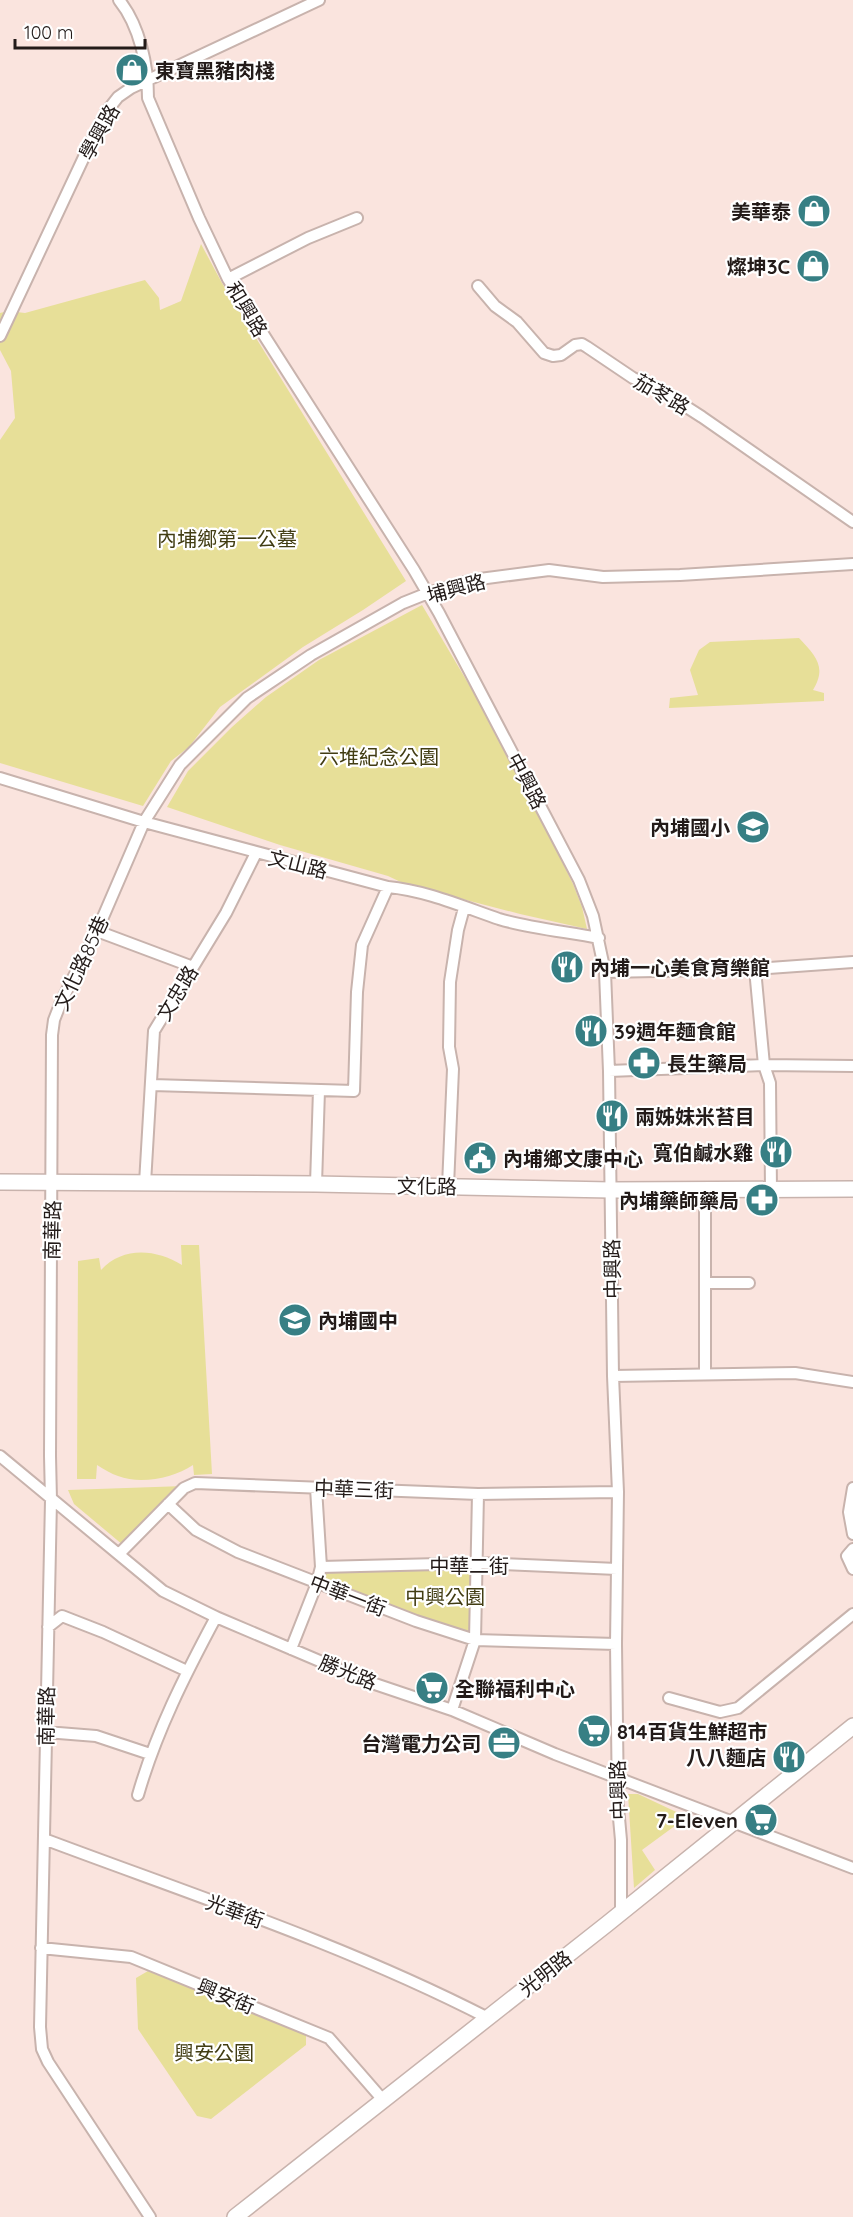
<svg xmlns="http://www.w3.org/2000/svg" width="853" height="2217" viewBox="0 0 853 2217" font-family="Quicksand,'Noto Sans TC',sans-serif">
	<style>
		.green { fill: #e7df98 }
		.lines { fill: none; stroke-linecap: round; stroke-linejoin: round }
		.street-casing { stroke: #c8b3ad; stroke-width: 14 }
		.secondary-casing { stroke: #c8b3ad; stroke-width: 18 }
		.street { stroke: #fff; stroke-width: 10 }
		.secondary { stroke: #fff; stroke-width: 15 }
		.labels { text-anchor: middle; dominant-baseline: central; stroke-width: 4.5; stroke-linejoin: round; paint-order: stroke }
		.poi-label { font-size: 20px; font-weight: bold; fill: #231b19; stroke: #fff; text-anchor: start }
		.street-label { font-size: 20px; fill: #231b19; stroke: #fff }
		.park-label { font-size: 20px; fill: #423d13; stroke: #fff }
	</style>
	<rect width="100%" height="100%" fill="#fae4de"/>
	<!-- green -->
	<path class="green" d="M 201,244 L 222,283 L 406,581 L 363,610 L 303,647 L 220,707 L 189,747 L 171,761 L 143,806 L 0,763 L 0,440 L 15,418 L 11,371 L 0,350 L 0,313 L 8,311 L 25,313 L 145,280 L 159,298 L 160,310 L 181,301 Z
		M 422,605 L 504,744 L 573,884 L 582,907 L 587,929 L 520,914 L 405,884 L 388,876 L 280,845 L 167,807 L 188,771 L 232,727 L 266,697 L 319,660 Z
		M 799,638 C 816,656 827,667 813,690 L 824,693 L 824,701 L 669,708 L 670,698 L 698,695 L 690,670 L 699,650 L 710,642 Z
		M 181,1245 L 199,1245 L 212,1474 L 194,1475 L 193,1465 C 173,1478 141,1485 118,1476 C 111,1474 104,1469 97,1465 L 96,1479 L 77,1479 L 78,1261 L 99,1258 L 101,1270 C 123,1246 156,1249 182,1265 Z
		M 184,1486 L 123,1545 L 74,1504 L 68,1490 Z
		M 474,1567 L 472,1637 L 320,1580 L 324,1569 Z
		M 628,1794 L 638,1794 L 687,1817 L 642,1850 L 655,1870 L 634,1888 Z
		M 148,1971 L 306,2033 L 306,2045 L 211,2119 L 197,2116 L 138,2029 L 136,1978 Z"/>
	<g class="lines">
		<!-- street casing -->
		<g class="street-casing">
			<path id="street" d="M 119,0 C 140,26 148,66 148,98 L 199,218 L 228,279 L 414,570 L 439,613 L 579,880 L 593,916 L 605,972 L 609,1071 L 613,1376 L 618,1492 L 616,1644 L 618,1807 L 621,1840 L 621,1913
				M 228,279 L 308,238 L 357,218
				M 478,286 L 495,306 L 517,322 L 544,353 L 553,356 L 561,355 L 575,345 L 582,344 L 587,347 L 633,378 L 660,390 L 702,417 L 853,522
				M 0,336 L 99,125 L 107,111 L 118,97 L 131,88 L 319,0
				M 0,778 L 144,822 L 388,887 C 424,890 464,907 499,919 C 528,928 569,932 599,938
				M 97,931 L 193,967
				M 755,969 L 764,1065 L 770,1083 L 771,1191
				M 605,972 L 755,969 L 853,962
				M 609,1071 L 764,1065 L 853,1066
				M 152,1085 L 354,1091 L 357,992 L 362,945 L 388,887
				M 145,1183 L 154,1031 L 226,913 L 256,853
				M 316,1184 L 319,1090
				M 448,1186 L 453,1069 L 449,1047 L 450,982 L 458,930 L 464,908
				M 705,1190 L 705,1374
				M 705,1283 L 749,1283
				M 613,1376 L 795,1373 L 853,1382
				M 0,1456 L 163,1591 L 216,1617 L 369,1682 L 452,1710 L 555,1754 L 853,1868
				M 853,1488 L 849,1512 L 853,1534
				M 168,1504 L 196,1530 L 238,1552 L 416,1621 L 475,1640 L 616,1644
				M 853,1549 L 847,1556 L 853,1569
				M 119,1554 L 184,1488 L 195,1483 L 478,1494 L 618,1492
				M 321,1567 L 478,1563 L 617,1569
				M 48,1627 L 62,1616 L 103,1632 L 187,1671
				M 291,1649 L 317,1583 L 321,1567 L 316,1488
				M 669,1698 L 720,1712 L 738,1708 L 853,1614
				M 452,1710 L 475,1640 L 478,1494
				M 46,1732 L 96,1736 L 150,1754
				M 138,1795 C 156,1732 185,1675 216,1617
				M 44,1839 C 193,1895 346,1945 488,2018
				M 41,1948 L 131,1957 L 329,2038 L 383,2100
				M 150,2217 L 48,2062 L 42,2049 L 40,2027 L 51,1500 L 50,1456 L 52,1035 L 54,1020 L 61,1002 L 97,931 L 144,822 L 180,765 L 247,698 L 311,655 L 403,603 L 428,593 L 472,580 L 549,570 L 603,577 L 680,575 L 853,564"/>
		</g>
		<!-- secondary casing -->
		<g class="secondary-casing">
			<path id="secondary" d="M 0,1182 L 316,1184 L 611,1190 L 853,1189
				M 235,2217 L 607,1924 L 853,1726"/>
		</g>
		<!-- street -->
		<use href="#street" class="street"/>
		<!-- secondary -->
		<use href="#secondary" class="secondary"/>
	</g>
	<!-- icons -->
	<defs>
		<g id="shop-disc" transform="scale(1.725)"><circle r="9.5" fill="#377f84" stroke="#fff"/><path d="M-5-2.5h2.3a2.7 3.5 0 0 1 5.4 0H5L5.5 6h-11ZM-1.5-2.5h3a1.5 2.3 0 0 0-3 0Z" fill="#fff"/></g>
		<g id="school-disc" transform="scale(1.725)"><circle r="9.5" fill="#377f84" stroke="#fff"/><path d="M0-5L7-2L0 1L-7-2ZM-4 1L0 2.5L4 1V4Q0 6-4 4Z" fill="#fff"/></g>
		<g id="restaurant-disc" transform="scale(1.725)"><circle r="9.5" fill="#377f84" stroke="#fff"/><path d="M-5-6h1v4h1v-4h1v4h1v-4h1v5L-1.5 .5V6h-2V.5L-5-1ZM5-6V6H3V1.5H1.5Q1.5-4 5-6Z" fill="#fff"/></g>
		<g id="pharmacy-disc" transform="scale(1.725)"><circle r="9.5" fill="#377f84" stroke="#fff"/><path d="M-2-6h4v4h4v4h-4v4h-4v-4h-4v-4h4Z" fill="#fff"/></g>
		<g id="civic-disc" transform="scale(1.725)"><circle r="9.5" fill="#377f84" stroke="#fff"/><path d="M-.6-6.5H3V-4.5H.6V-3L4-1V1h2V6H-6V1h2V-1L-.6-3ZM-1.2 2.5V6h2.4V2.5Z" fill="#fff"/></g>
		<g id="supermarket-disc" transform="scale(1.725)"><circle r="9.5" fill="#377f84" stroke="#fff"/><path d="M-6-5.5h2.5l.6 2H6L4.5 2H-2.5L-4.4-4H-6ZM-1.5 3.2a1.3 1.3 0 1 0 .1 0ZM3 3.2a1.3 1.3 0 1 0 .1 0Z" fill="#fff"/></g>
		<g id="office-disc" transform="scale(1.725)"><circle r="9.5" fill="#377f84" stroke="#fff"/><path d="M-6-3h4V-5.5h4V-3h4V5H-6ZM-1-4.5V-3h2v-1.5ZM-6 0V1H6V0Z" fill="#fff"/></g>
	</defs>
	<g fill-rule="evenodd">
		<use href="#shop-disc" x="132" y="70"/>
		<use href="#shop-disc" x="814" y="211"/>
		<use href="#shop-disc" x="813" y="266"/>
		<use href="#school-disc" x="753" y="827"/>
		<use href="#restaurant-disc" x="567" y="967"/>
		<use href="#restaurant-disc" x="591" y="1031"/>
		<use href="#pharmacy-disc" x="644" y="1063"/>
		<use href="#restaurant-disc" x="612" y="1116"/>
		<use href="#restaurant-disc" x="776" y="1152"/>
		<use href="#civic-disc" x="480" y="1158"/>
		<use href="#pharmacy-disc" x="762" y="1200"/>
		<use href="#school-disc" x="295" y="1320"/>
		<use href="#supermarket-disc" x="432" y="1688"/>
		<use href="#supermarket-disc" x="594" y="1731"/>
		<use href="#office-disc" x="504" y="1743"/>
		<use href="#restaurant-disc" x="789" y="1757"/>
		<use href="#supermarket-disc" x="761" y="1820"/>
	</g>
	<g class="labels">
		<!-- poi labels -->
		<g class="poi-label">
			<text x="155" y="70">東寶黑豬肉棧</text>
			<text x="791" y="211" text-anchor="end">美華泰</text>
			<text x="790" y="266" text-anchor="end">燦坤3C</text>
			<text x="730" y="827" text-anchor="end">內埔國小</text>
			<text x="590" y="967">內埔一心美食育樂館</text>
			<text x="614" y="1031">39週年麵食館</text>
			<text x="667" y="1063">長生藥局</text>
			<text x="635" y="1116">兩姊妹米苔目</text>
			<text x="753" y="1152" text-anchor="end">寬伯鹹水雞</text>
			<text x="503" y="1158">內埔鄉文康中心</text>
			<text x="739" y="1200" text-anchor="end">內埔藥師藥局</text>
			<text x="318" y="1320">內埔國中</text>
			<text x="455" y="1688">全聯福利中心</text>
			<text x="617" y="1731">814百貨生鮮超市</text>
			<text x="481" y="1743" text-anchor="end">台灣電力公司</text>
			<text x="766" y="1757" text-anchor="end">八八麵店</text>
			<text x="738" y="1820" text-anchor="end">7-Eleven</text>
		</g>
		<!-- street labels -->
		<g class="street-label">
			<text transform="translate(99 132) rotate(-61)">學興路</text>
			<text transform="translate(247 309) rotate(59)">和興路</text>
			<text transform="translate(662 394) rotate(30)">茄苳路</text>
			<text transform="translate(456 588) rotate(-15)">埔興路</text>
			<text transform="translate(527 781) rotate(62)">中興路</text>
			<text transform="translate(298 864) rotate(14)">文山路</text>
			<text transform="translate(81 963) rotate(-65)">文化路85巷</text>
			<text transform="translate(177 993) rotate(-59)">文忠路</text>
			<text transform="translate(427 1186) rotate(1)">文化路</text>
			<text transform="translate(52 1230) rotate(-89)">南華路</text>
			<text transform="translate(612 1269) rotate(-91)">中興路</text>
			<text transform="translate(354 1489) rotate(2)">中華三街</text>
			<text x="469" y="1565">中華二街</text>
			<text transform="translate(348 1595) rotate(21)">中華一街</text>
			<text transform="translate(348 1672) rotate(22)">勝光路</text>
			<text transform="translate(46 1716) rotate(-89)">南華路</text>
			<text transform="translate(618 1790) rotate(-92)">中興路</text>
			<text transform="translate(235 1911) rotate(20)">光華街</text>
			<text transform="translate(545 1973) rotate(-38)">光明路</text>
			<text transform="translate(226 1996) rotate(22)">興安街</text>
		</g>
		<!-- park labels -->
		<g class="park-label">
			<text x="227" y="538">內埔鄉第一公墓</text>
			<text x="379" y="756">六堆紀念公園</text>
			<text x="445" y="1596">中興公園</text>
			<text x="214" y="2052">興安公園</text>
		</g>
	</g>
	<!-- scale -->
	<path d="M15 39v9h130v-9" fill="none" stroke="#231b19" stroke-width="3"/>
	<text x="24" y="39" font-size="18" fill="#231b19" stroke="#ffffff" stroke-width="4.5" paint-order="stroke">100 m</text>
</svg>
